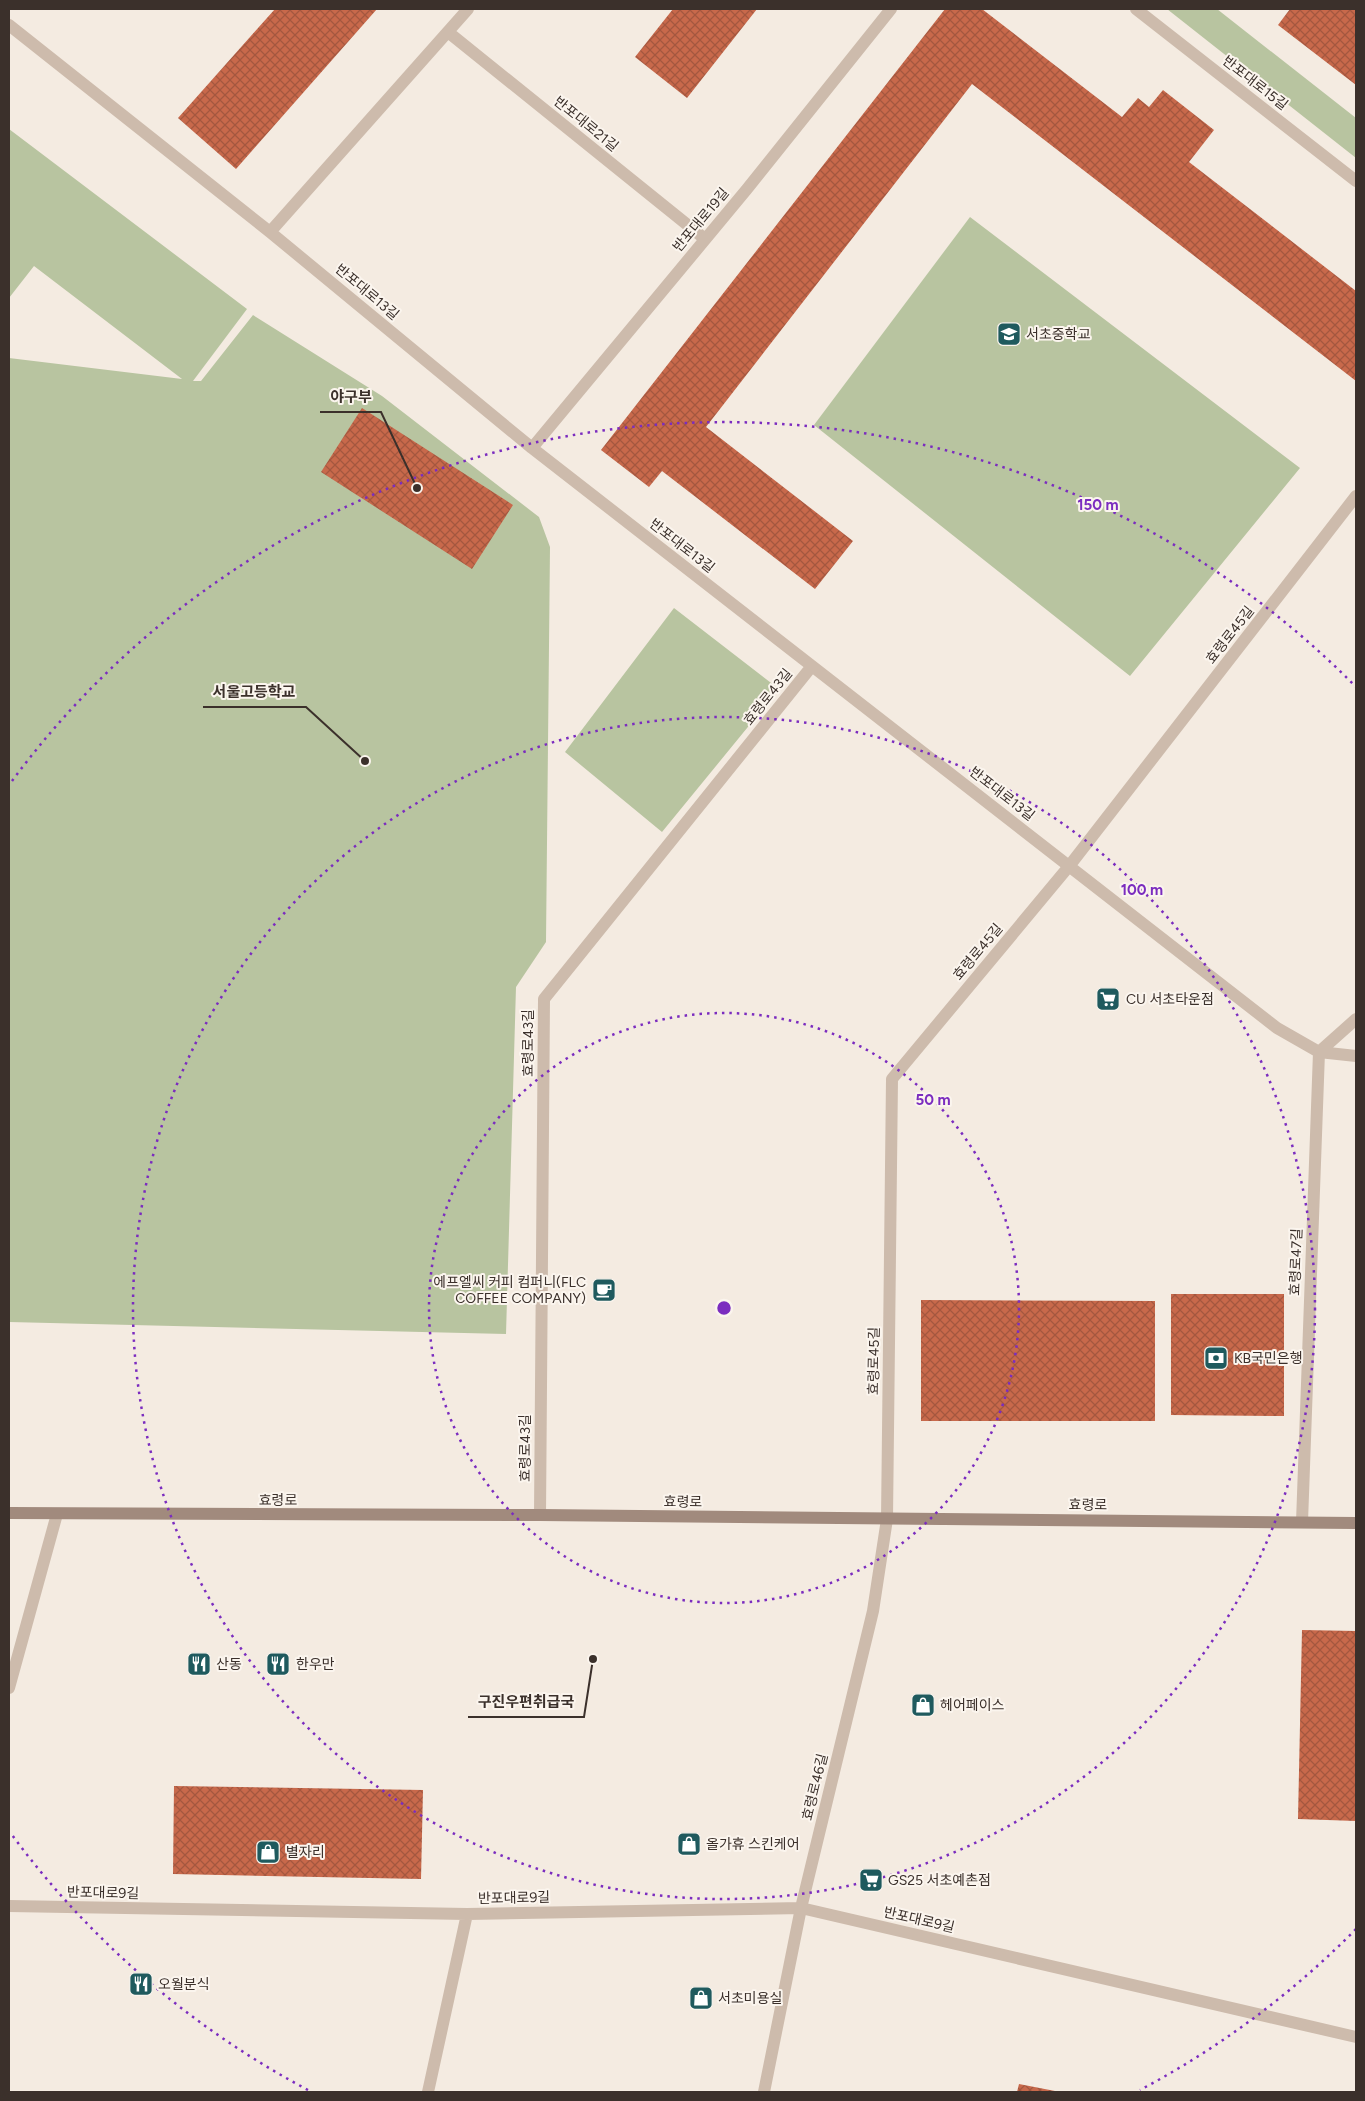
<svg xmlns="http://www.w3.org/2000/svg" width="1365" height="2101" viewBox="0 0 1365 2101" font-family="Figtree,'Noto Sans KR',sans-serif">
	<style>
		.grass { fill: #b8c4a0 }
		.building { fill: url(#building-cross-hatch) }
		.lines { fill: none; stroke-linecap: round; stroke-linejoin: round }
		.minor { stroke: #cdbbac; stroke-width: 12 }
		.secondary { stroke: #a18a7d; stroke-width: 12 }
		.ring { fill: none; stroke: #7b2cbf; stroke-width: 2.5; stroke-dasharray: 2.5 5 }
		.labels { text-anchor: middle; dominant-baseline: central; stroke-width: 4; stroke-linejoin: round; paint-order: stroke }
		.street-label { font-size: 14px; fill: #3b302b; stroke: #fbf5ee }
		.poi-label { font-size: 14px; fill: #3b302b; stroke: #fbf5ee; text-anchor: start }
		.centre { fill: #7b2cbf; stroke: #fbf5ee; stroke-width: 2.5 }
		.ring-label { font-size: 15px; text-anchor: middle; font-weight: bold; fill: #7b2cbf; stroke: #fbf5ee; stroke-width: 4; stroke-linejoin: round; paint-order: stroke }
		.leader { fill: none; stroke: #3b302b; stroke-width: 2 }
		.callout-dot { fill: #3b302b; stroke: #fbf5ee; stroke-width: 2 }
		.callout-label { font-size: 15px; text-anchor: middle; font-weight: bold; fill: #3b302b; stroke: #fbf5ee; stroke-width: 4; stroke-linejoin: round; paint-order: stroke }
	</style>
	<defs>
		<pattern id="building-cross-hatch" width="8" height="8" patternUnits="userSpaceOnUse" patternTransform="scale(1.25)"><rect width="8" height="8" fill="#c8694b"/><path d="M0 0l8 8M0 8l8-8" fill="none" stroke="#a4573f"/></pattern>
	</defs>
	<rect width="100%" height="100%" fill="#f4ebe1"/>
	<!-- grass -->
	<path class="grass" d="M 1167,9 L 1217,9 L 1356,118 L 1356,158 Z
		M 9,129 L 247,309 L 193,381 L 201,381 L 253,315 L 382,396 L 539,517 L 550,547 L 546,942 L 516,987 L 506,1334 L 9,1322 L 9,358 L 182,379 L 34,266 L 9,298 Z
		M 970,217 L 1300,468 L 1130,676 L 814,425 Z
		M 674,608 L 779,689 L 662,832 L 565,752 Z"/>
	<!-- building -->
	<path class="building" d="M 275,9 L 377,9 L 236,169 L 178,118 Z
		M 673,9 L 757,9 L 687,98 L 635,57 Z
		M 945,9 L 982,9 L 1122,117 L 1138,98 L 1149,107 L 1163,90 L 1214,130 L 1189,162 L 1356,291 L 1356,381 L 972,84 L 706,427 L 853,541 L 815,589 L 662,471 L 649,487 L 601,450 Z
		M 1290,9 L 1356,9 L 1356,85 L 1278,25 Z
		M 362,408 L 513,505 L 472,569 L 321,472 Z
		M 1171,1294 L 1284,1294 L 1284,1416 L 1171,1415 Z
		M 921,1300 L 1155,1301 L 1155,1421 L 921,1421 Z
		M 1302,1630 L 1356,1631 L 1356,1821 L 1298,1819 Z
		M 174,1786 L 423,1790 L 421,1879 L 173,1874 Z
		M 1019,2084 L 1055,2091 L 1055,2092 L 1017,2092 Z"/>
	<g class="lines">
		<!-- minor -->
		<path class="minor" d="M 1136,9 L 1356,181
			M 9,25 L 270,232 L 532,448 L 1277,1028 L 1319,1052 L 1356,1056
			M 448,32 L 705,239
			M 270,232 L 468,9
			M 532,448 L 747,189 L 891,9
			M 540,1515 L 544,999 L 812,666
			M 1302,1522 L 1319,1052 L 1356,1019
			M 9,1688 L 57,1514
			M 9,1906 L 467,1914 L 801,1908 L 1356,2037
			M 428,2092 L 467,1914
			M 764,2092 L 801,1908 L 873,1611 L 887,1519 L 892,1079 L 1070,865 L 1356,496"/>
		<!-- secondary -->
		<path class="secondary" d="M 9,1513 L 540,1515 L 1356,1523"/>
	</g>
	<!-- distance rings -->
	<g class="ring">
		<circle cx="724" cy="1308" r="295"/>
		<circle cx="724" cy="1308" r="591"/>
		<path d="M1356 1929A886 886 0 0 1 1140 2090M308 2090A886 886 0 0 1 12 1835M12 781A886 886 0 0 1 1356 687"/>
	</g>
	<!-- icons -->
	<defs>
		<g id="school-square" transform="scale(1.25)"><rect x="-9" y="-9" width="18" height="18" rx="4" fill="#1f5a5e" stroke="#fbf5ee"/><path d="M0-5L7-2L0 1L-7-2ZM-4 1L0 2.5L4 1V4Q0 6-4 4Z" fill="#fff"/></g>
		<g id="supermarket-square" transform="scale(1.25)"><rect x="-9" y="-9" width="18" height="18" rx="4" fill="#1f5a5e" stroke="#fbf5ee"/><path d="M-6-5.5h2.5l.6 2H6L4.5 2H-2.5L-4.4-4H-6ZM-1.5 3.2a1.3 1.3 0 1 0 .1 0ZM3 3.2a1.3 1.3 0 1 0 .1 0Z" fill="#fff"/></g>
		<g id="cafe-square" transform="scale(1.25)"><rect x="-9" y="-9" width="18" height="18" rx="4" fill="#1f5a5e" stroke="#fbf5ee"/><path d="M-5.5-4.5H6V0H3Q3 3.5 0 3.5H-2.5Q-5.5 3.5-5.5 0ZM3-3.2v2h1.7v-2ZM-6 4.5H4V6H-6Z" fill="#fff"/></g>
		<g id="bank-square" transform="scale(1.25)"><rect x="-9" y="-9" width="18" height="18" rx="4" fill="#1f5a5e" stroke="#fbf5ee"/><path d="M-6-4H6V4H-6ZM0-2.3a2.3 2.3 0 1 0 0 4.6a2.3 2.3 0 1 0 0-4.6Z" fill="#fff"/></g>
		<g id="restaurant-square" transform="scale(1.25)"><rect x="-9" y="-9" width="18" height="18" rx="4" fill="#1f5a5e" stroke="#fbf5ee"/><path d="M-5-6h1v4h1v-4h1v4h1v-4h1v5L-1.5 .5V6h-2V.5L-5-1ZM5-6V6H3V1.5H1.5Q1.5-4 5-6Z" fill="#fff"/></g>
		<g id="shop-square" transform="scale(1.25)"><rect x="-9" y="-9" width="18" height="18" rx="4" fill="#1f5a5e" stroke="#fbf5ee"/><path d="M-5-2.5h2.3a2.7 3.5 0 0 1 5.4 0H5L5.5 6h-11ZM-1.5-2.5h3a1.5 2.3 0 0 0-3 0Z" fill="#fff"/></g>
	</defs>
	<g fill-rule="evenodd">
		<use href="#school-square" x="1009" y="334"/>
		<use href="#supermarket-square" x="1108" y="999"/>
		<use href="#cafe-square" x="604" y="1290"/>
		<use href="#bank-square" x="1216" y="1358"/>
		<use href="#restaurant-square" x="199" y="1664"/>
		<use href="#restaurant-square" x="278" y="1664"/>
		<use href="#shop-square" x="923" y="1705"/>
		<use href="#shop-square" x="689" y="1844"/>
		<use href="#shop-square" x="268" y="1852"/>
		<use href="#supermarket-square" x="871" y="1880"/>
		<use href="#restaurant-square" x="141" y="1984"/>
		<use href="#shop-square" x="701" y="1998"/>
	</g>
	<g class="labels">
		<!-- street labels -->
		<g class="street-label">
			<text transform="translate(1255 83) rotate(38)">반포대로15길</text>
			<text transform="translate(586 124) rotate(39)">반포대로21길</text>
			<text transform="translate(701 220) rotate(-50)">반포대로19길</text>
			<text transform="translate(367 292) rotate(40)">반포대로13길</text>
			<text transform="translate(682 546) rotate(38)">반포대로13길</text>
			<text transform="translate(1230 635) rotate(-52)">효령로45길</text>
			<text transform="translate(768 697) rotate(-51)">효령로43길</text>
			<text transform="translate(1002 794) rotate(38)">반포대로13길</text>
			<text transform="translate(978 952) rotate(-50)">효령로45길</text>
			<text transform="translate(528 1043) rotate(-90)">효령로43길</text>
			<text transform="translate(1296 1262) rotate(-88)">효령로47길</text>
			<text transform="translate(874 1361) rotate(-89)">효령로45길</text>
			<text transform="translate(525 1448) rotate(-90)">효령로43길</text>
			<text x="278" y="1500">효령로</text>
			<text transform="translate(683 1502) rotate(1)">효령로</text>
			<text transform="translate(1088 1505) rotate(1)">효령로</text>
			<text transform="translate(815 1787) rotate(-76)">효령로46길</text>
			<text transform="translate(103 1893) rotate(1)">반포대로9길</text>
			<text transform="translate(514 1898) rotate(-1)">반포대로9길</text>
			<text transform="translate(919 1920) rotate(13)">반포대로9길</text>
		</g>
		<!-- poi labels -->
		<g class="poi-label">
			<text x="1026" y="334">서초중학교</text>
			<text x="1126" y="999">CU 서초타운점</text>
			<text x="586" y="1282" text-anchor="end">에프엘씨 커피 컴퍼니(FLC<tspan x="586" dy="16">COFFEE COMPANY)</tspan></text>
			<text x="1234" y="1358">KB국민은행</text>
			<text x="216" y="1664">산동</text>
			<text x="296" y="1664">한우만</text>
			<text x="940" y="1705">헤어페이스</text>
			<text x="706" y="1844">올가휴 스킨케어</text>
			<text x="286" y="1852">별자리</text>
			<text x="888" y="1880">GS25 서초예촌점</text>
			<text x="158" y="1984">오월분식</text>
			<text x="718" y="1998">서초미용실</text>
		</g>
	</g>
	<circle cx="724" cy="1308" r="8" class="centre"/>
	<g class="ring-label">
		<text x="1098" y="510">150 m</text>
		<text x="1142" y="895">100 m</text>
		<text x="933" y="1105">50 m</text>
	</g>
	<!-- callouts -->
	<path class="leader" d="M417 488L381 412H320M365 761L306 707H203M593 1659L584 1717H468"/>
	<g class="callout-dot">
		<circle cx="417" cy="488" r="5"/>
		<circle cx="365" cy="761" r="5"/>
		<circle cx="593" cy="1659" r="5"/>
	</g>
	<g class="callout-label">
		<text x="351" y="402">야구부</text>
		<text x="254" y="697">서울고등학교</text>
		<text x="526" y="1707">구진우편취급국</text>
	</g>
	<!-- border -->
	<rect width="1365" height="2101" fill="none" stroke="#3b302b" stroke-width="20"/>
</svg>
